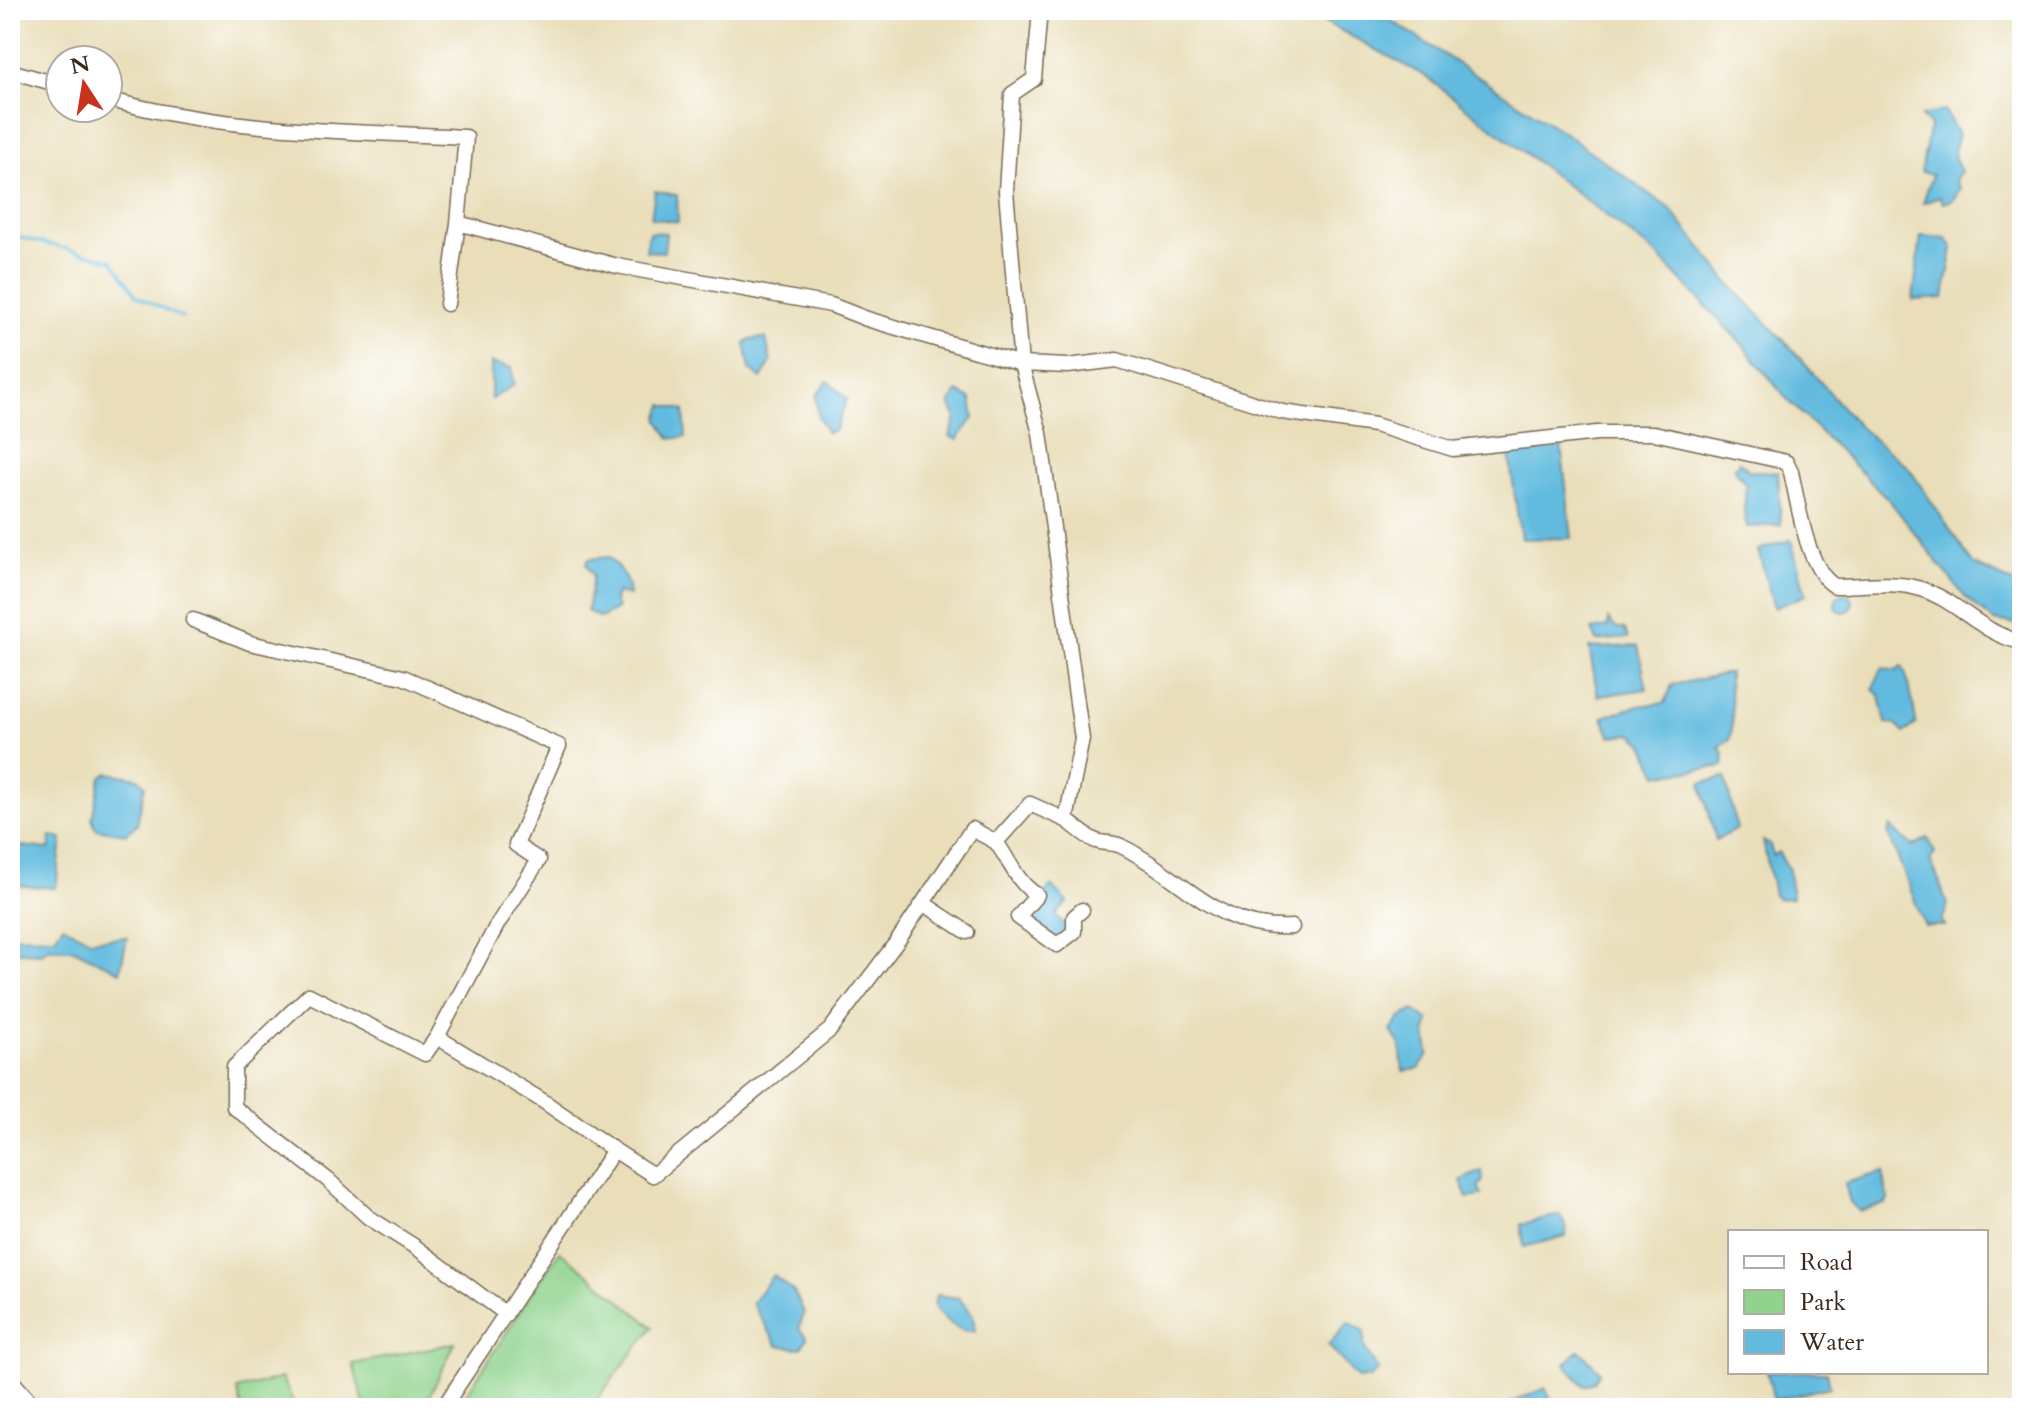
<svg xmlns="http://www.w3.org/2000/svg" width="2032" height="1418" viewBox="0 0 2032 1418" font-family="Cardo,serif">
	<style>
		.green { fill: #8fd38c; stroke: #657e55; stroke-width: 2 }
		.water { fill: #62bbdf; stroke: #4e727e; stroke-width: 2 }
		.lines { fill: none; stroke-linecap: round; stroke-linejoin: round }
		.stream { stroke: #62bbdf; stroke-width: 3 }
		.minor-casing { stroke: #786954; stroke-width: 17 }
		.minor { stroke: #fff; stroke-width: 14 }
	</style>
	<rect width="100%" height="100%" fill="#fff"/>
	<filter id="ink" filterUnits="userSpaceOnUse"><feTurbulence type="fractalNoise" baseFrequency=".0125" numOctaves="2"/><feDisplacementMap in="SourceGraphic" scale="16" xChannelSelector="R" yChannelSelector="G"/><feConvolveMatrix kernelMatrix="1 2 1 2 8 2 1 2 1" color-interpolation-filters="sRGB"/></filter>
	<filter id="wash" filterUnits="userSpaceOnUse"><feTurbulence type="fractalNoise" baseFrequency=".006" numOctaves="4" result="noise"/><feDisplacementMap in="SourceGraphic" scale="32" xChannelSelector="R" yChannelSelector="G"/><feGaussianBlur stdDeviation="1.8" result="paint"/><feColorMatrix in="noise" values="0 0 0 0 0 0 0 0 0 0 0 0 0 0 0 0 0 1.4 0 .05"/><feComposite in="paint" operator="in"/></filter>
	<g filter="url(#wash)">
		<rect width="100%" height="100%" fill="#e9deb9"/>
		<!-- green -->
		<path class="green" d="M 560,1251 L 653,1327 L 590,1408 L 457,1408 Z
			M 455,1343 L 429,1397 L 397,1404 L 395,1408 L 365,1408 L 353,1364 Z
			M 282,1378 L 296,1408 L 242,1408 L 237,1390 Z"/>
		<!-- water -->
		<path class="water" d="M 1303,10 L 1365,10 L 1395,23 L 1566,134 L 1670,209 L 1733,288 L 1793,350 L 1859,427 L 1908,467 L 1973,564 L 2022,587 L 2022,625 L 1994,621 L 1964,596 L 1889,500 L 1785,397 L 1742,344 L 1656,254 L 1425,76 Z
			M 1945,111 L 1958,135 C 1953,150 1952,157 1961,171 L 1955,180 L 1960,189 L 1953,200 L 1943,203 L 1940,197 L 1923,203 L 1932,175 L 1921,172 L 1930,125 L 1921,116 Z
			M 655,191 L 677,195 L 678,222 L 651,218 Z
			M 649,232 L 666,233 L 664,252 L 646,251 Z
			M 1921,236 L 1946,238 L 1953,248 L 1944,298 L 1913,300 Z
			M 766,338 L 771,362 L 761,379 L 750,369 L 745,343 L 751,339 Z
			M 491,363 L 512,368 L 514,385 L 491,399 Z
			M 828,381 L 847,399 L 835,430 L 827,433 L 818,416 L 816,396 Z
			M 957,392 L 971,399 L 974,418 L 957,440 L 950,436 L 956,418 L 950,403 Z
			M 663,405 L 684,410 L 686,437 L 670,439 L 658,419 Z
			M 1561,444 L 1572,538 L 1521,539 L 1508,448 Z
			M 1739,462 L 1750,471 L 1778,472 L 1781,525 L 1747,527 L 1744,513 L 1746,485 L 1734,468 Z
			M 1791,540 L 1806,595 L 1774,608 L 1758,550 Z
			M 609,557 C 620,570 628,577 629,596 L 617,593 L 614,599 L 617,609 L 600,618 L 587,611 L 593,576 L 586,564 L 589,559 Z
			M1835 603a9 9 0 1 1 18 0a9 9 0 1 1-18 0Z
			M 1608,619 L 1615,627 L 1625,629 L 1628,638 L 1597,641 L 1592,630 L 1608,627 Z
			M 1638,646 L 1647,689 L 1598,696 L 1589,648 Z
			M 1902,666 C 1908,675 1915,712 1916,724 L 1904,733 L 1896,725 L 1886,723 L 1880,696 L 1873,689 L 1882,668 L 1897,671 Z
			M 1729,673 C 1728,696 1737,720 1729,741 L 1719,747 L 1724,753 L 1723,766 L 1658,775 L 1644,744 L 1632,734 L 1610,736 L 1603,717 L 1638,706 L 1665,703 L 1672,685 Z
			M 108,773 L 138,778 L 145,785 L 137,824 L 126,834 L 96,829 L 92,818 L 101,777 Z
			M 1725,777 L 1737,829 L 1716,840 L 1701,783 Z
			M 10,779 L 15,779 L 11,845 L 49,849 L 51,836 L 62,839 L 56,888 L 10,885 Z
			M 1890,827 L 1913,846 L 1928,838 L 1935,853 L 1930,860 C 1938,874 1940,888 1948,904 L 1942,921 L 1945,926 L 1925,926 L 1888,833 Z
			M 1763,841 L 1770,845 L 1773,856 L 1778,852 L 1789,870 L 1792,898 L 1778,899 L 1774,895 Z
			M 1051,886 L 1068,902 L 1056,915 L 1068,930 L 1057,942 L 1026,917 Z
			M 63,925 L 90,940 L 127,937 L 120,972 L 74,949 L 48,948 L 42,953 L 10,951 L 10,936 L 55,937 Z
			M 1414,1010 L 1429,1021 L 1426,1032 L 1429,1054 L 1419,1069 L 1403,1071 L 1400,1045 L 1391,1031 L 1400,1018 Z
			M 1482,1171 L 1483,1181 L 1478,1187 L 1482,1196 L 1467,1198 L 1461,1180 Z
			M 1883,1172 L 1888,1200 L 1885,1204 L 1859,1211 L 1850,1203 L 1845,1183 Z
			M 1560,1215 L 1566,1228 L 1566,1236 L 1524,1247 L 1521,1224 Z
			M 773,1275 L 794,1292 L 804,1312 L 799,1328 L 807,1338 L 801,1348 L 778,1346 L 752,1303 Z
			M 936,1295 L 959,1298 L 973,1316 L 975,1331 C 958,1333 944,1320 934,1307 Z
			M 1349,1322 L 1364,1331 L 1364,1347 L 1378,1370 L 1370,1378 L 1358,1379 L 1328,1345 Z
			M 1579,1350 L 1600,1371 L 1594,1382 L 1584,1386 L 1565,1364 Z
			M 1767,1372 L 1827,1372 L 1830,1387 L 1774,1400 Z
			M 1545,1388 L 1551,1400 L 1550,1408 L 1512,1408 L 1510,1403 Z"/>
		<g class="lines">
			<!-- stream -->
			<path class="stream" d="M 10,235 L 112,260 L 137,296 L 183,318"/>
		</g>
	</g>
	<g filter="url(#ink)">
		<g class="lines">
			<!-- minor casing -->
			<g class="minor-casing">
				<path id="minor" d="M 1040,10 L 1034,79 L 1012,94 L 1006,191 L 1021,364 L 1068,366 L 1117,360 L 1282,412 L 1375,425 L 1453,449 L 1597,433 L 1654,433 L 1786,462 L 1791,472 C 1798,502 1807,571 1835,586 C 1860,586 1892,581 1917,588 C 1956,598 1982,635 2022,642
					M 10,71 L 60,85
					M 108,99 C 223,132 348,131 466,137 L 458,223 L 617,266 L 831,305 L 867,319 L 1021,364 L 1040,433 L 1082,739 L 1066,820 L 1030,804 L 996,842 L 972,829 L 899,939 L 830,1030 L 653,1175 L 614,1150 L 443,1408
					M 447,304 L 458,223
					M 193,620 L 250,643 L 403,677 L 559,746 L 516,845 L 539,860 L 497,925 L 437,1037 L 543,1101 L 614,1150
					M 1066,820 C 1075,826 1086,837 1096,841 C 1104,844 1113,842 1121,846 C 1181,875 1217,932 1292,927
					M 996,842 C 1010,861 1017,883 1037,895 L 1018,917 L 1057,945 L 1074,932 L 1074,917 L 1082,910
					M 923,903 L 967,932
					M 437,1037 L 425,1054 L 309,995 L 234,1067 L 234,1107 L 328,1180 L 368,1217 L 417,1248 L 506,1314
					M 10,1379 L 36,1408"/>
			</g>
			<!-- minor -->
			<use href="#minor" class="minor"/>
		</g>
	</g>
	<!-- margin -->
	<rect width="2032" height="1418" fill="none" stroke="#fff" stroke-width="40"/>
	<!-- legend -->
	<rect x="1728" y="1230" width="260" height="144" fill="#ffffff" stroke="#b1aaa5" stroke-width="2"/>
	<rect x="1744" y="1256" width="40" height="12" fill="#ffffff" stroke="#b1aaa5" stroke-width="2"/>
	<text x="1800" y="1270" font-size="24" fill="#3b2a1e">Road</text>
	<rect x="1744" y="1290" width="40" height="24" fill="#8fd38c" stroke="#b1aaa5" stroke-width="2"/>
	<text x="1800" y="1310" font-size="24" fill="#3b2a1e">Park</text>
	<rect x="1744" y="1330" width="40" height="24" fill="#62bbdf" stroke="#b1aaa5" stroke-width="2"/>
	<text x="1800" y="1350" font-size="24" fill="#3b2a1e">Water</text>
	<!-- north arrow -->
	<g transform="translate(84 84) rotate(348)"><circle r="38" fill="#ffffff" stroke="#b1aaa5" stroke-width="2"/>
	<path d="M0-6L14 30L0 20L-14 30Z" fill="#c8321e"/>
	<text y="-12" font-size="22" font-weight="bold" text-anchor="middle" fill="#3b2a1e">N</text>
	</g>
</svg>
